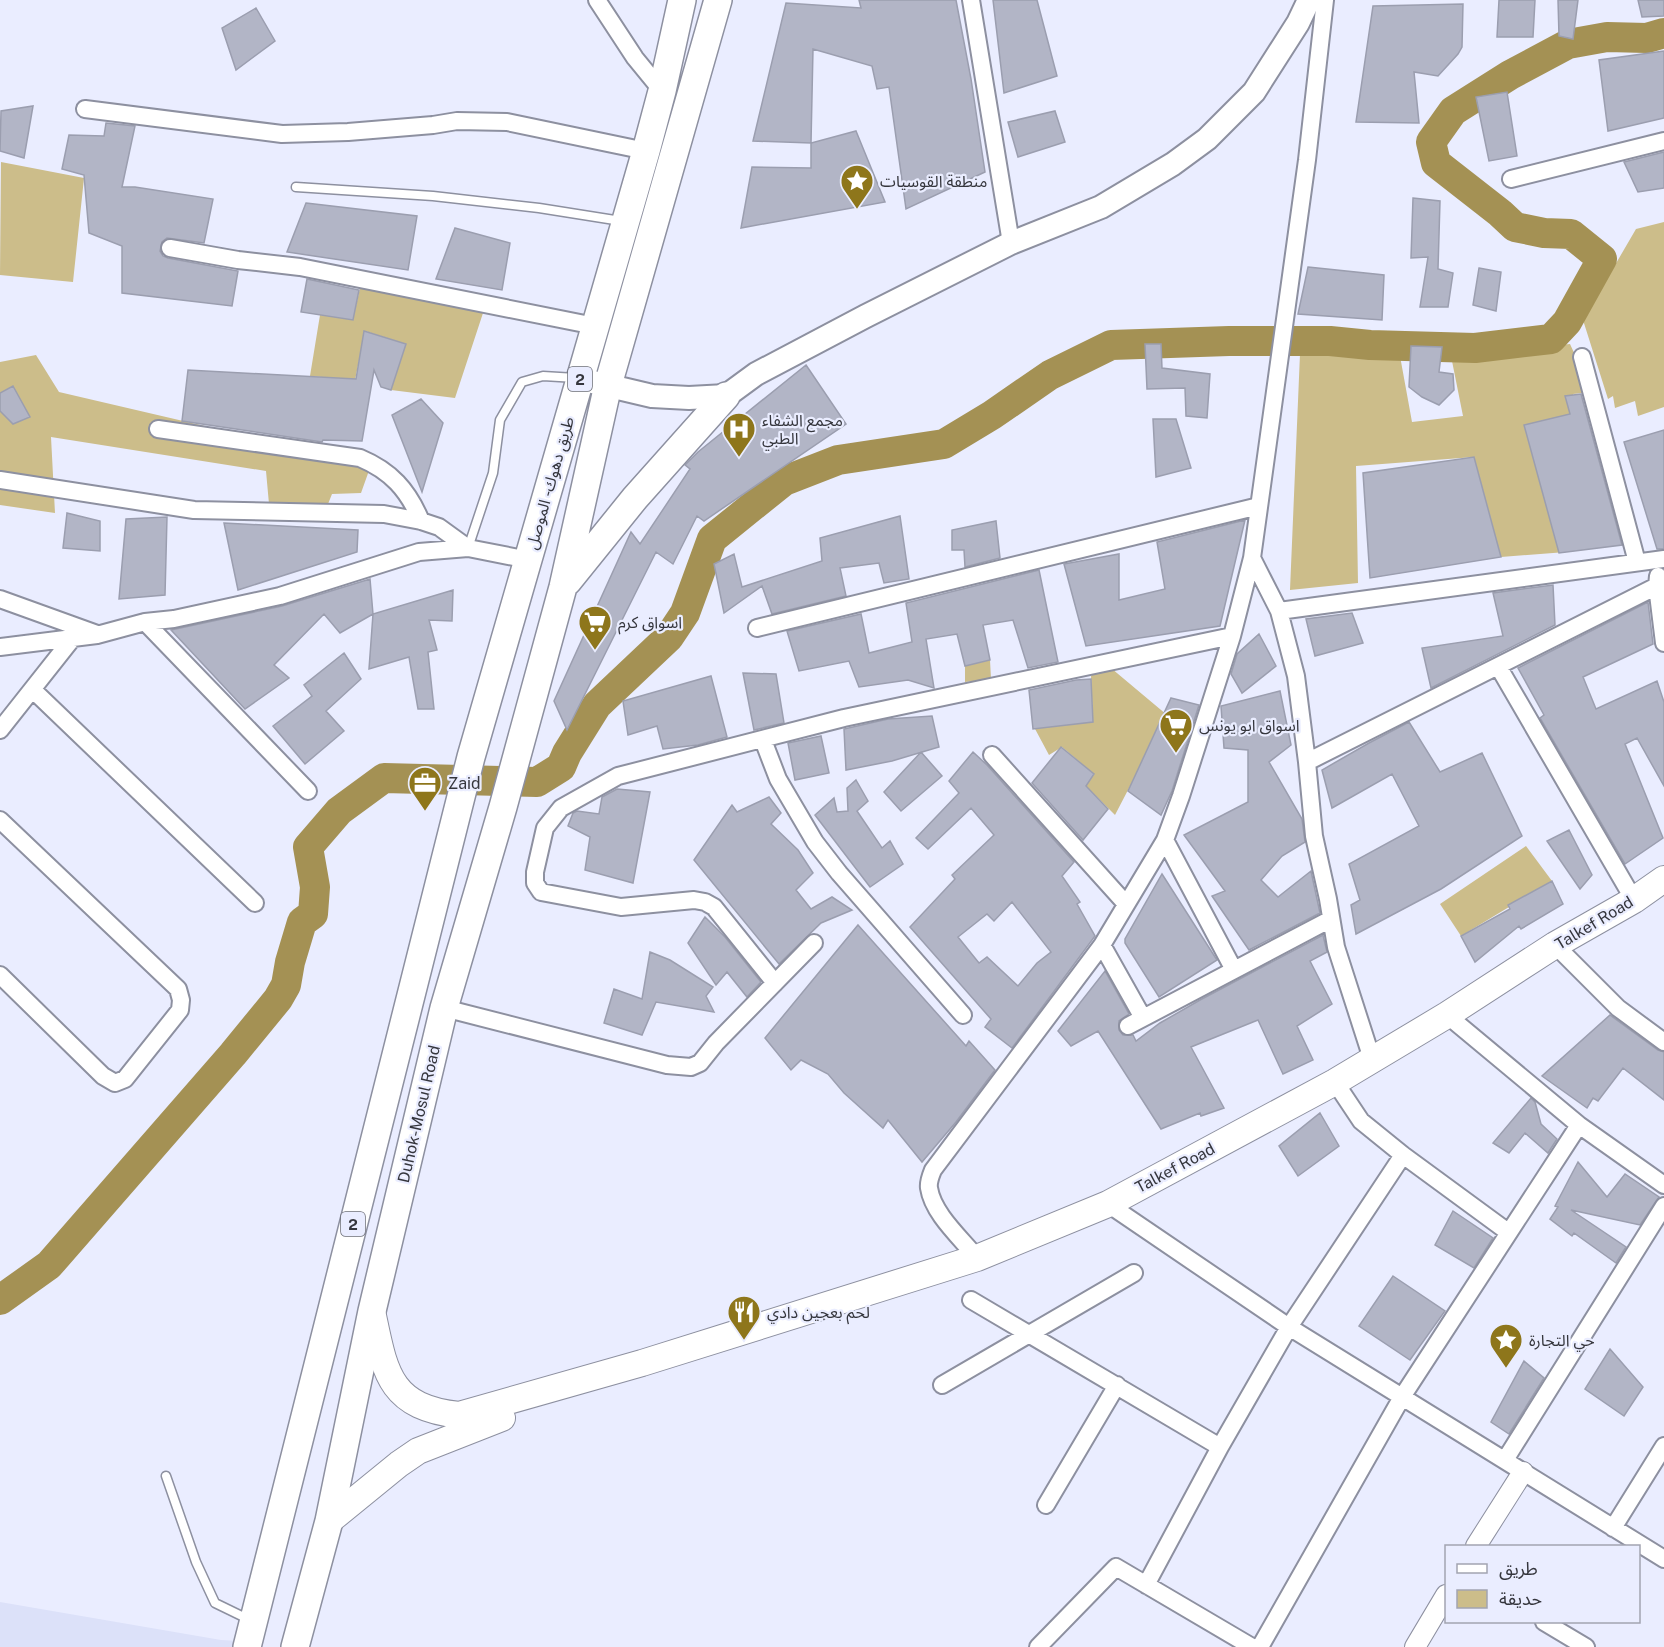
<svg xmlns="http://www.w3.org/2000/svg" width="1664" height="1647" viewBox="0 0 1664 1647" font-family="'Public Sans','Noto Sans Arabic',sans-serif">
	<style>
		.built { fill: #dce1f9 }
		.green { fill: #ccbd8a }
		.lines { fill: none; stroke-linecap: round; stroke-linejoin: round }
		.river { stroke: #a49154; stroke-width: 30 }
		.building { fill: #b2b5c6; stroke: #9b9eaf; stroke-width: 1.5; fill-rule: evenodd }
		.service-casing { stroke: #8d90a0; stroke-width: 11 }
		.minor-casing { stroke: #8d90a0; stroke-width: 20 }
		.tertiary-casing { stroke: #8d90a0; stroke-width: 22 }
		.secondary-casing { stroke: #8d90a0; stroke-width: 26 }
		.primary-casing { stroke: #8d90a0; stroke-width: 28 }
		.trunk-casing { stroke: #8d90a0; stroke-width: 30 }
		.service { stroke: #fff; stroke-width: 8 }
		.minor { stroke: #fff; stroke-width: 16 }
		.tertiary { stroke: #fff; stroke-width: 20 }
		.secondary { stroke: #fff; stroke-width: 22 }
		.primary { stroke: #fff; stroke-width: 26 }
		.trunk { stroke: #fff; stroke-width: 27 }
		.labels { text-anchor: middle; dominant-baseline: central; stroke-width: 4.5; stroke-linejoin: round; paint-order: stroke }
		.shield { fill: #eaedff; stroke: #6b6d77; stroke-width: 1.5 }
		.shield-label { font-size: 15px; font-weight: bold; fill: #35363d }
		.poi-label { font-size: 16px; fill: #35363d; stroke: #eaedff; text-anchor: start }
		.street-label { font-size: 16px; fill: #35363d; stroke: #eaedff }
	</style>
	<rect width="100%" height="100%" fill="#eaedff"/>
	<!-- built -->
	<path class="built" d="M 0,1602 L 221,1640 L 240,1641 L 238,1647 L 0,1647 Z"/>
	<!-- green -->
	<path class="green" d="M 1,162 L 84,178 L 73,282 L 0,275 Z
		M 1664,222 L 1664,407 L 1638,416 L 1635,401 L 1615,408 L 1613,396 L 1608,399 L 1583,320 L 1636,229 Z
		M 360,288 L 484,310 L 455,398 L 391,390 L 406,344 L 365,331 L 355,380 L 310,376 L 320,315 L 353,319 Z
		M 1570,344 L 1592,392 L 1573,394 L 1578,412 L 1566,552 L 1501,557 L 1474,457 L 1356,466 L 1358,583 L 1290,590 L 1300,354 L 1400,356 L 1412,422 L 1463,416 L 1451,356 Z
		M 36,355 L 59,392 L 371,465 L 361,493 L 332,494 L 326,509 L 269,504 L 266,471 L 51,437 L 55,513 L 0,505 L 0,362 Z
		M 990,660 L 991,679 L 965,682 L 965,666 Z
		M 1105,663 L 1167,715 L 1115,815 L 1086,786 L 1094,774 L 1062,747 L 1049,755 L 1034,727 L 1093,720 L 1091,676 Z
		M 1526,846 L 1552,881 L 1461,936 L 1440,904 Z"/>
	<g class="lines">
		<!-- river -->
		<path class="river" d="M 0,1300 L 49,1265 L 233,1054 L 278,999 L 286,985 L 290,962 L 302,922 L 313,914 L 315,887 L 308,847 L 339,811 L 384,778 L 537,782 L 561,767 L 567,753 L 597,705 L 669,637 L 685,613 L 712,539 L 784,481 L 838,460 L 944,444 L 992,415 L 1050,375 L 1111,345 L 1229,341 L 1330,341 L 1370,345 L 1475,348 L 1551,339 L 1567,322 L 1602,259 L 1571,234 L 1544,233 L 1515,227 L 1500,213 L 1436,163 L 1431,142 L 1453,111 L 1510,75 L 1568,44 L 1607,37 L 1647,38 L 1664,33"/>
	</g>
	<!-- building -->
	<path class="building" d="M 859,0 L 956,0 L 971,79 L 985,172 L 906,209 L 889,87 L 877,89 L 872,66 L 813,49 L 811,143 L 753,141 L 786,3 L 861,8 Z
		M 993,0 L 1037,0 L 1057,76 L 1004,93 Z
		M 1499,0 L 1535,0 L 1533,37 L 1497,37 Z
		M 1558,0 L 1578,0 L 1573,39 L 1559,36 Z
		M 1638,0 L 1664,0 L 1664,16 L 1642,17 Z
		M 1463,4 L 1462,47 L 1458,54 L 1438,76 L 1414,72 L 1419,123 L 1356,122 L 1373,6 Z
		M 256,8 L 275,41 L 236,70 L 222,28 Z
		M 1664,51 L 1664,118 L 1608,131 L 1599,60 Z
		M 1507,92 L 1517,156 L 1489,161 L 1476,97 Z
		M 33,106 L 24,158 L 0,151 L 1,111 Z
		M 1055,111 L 1065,142 L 1018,157 L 1008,122 Z
		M 106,123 L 135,126 L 122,187 L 135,187 L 213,199 L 204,243 L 167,238 L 162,242 L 160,251 L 163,256 L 168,258 L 238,271 L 232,306 L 122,293 L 122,246 L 89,233 L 84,175 L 62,169 L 69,135 L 104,136 Z
		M 856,131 L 885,202 L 741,228 L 752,167 L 811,168 L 811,143 Z
		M 1664,152 L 1664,188 L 1638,192 L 1624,162 Z
		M 1413,198 L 1440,201 L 1438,269 L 1453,273 L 1448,307 L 1420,307 L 1428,257 L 1411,258 Z
		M 306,203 L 417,216 L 408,270 L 287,252 Z
		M 455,228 L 510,243 L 502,290 L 436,279 Z
		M 1308,267 L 1384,275 L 1382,320 L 1298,314 Z
		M 1479,268 L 1501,272 L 1496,311 L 1473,305 Z
		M 307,279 L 359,290 L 353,320 L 301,312 Z
		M 364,331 L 406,344 L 391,390 L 381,387 L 374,370 L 362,441 L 323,440 L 322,442 L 182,421 L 188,370 L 356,379 Z
		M 1145,344 L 1161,344 L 1162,368 L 1210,374 L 1207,418 L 1186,416 L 1185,388 L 1147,389 Z
		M 1411,346 L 1442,347 L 1439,372 L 1453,374 L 1454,390 L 1439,405 L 1422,397 L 1409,387 Z
		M 806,365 L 846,424 L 704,521 L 697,516 L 673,564 L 656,552 L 567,730 L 554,701 L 631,532 L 640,544 L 690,469 L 685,465 L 698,452 Z
		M 13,386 L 30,417 L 13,424 L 0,411 L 0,393 Z
		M 1581,394 L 1622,545 L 1559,553 L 1524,425 L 1570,414 L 1565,396 Z
		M 421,399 L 443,423 L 422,492 L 392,415 Z
		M 1153,419 L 1176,419 L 1191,468 L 1156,477 Z
		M 1664,430 L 1664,549 L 1657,549 L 1624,442 Z
		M 1474,457 L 1501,557 L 1370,578 L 1363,473 Z
		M 67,513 L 100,521 L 100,551 L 63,548 Z
		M 900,516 L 909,579 L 884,583 L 879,563 L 840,568 L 846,596 L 772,614 L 762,586 L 724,613 L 714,564 L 734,554 L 742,587 L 822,561 L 820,538 Z
		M 167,517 L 165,595 L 119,599 L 126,519 Z
		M 1245,520 L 1220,626 L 1086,646 L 1064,564 L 1119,554 L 1119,600 L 1165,589 L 1157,542 Z
		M 996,521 L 1000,558 L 965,567 L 964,550 L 952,550 L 952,530 Z
		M 224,523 L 358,530 L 357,552 L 238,590 Z
		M 1039,570 L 1058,662 L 1028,668 L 1013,620 L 983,625 L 990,660 L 965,666 L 957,634 L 926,639 L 934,688 L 908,680 L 859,687 L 849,661 L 799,671 L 787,631 L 861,614 L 869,653 L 912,642 L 906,603 Z
		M 370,579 L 373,614 L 340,633 L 324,614 L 274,665 L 289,678 L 245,709 L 171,630 L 282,606 Z
		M 1553,585 L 1555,625 L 1431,688 L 1422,648 L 1503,636 L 1493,593 Z
		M 453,590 L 452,621 L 429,620 L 437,650 L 428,652 L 434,709 L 418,709 L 409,657 L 369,669 L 373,614 Z
		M 1648,602 L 1653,644 L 1583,677 L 1596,709 L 1657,681 L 1664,702 L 1664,786 L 1637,738 L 1625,744 L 1663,838 L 1625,864 L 1540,718 L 1544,715 L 1518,668 Z
		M 1352,613 L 1363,643 L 1315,656 L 1306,619 Z
		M 1259,634 L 1276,666 L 1242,693 L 1231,674 L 1237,654 Z
		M 344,653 L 361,679 L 326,711 L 344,731 L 305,764 L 273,726 L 312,696 L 304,685 Z
		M 743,673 L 776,674 L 784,723 L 754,730 Z
		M 711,676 L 727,737 L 698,745 L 663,749 L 657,726 L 628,735 L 623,701 Z
		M 1091,679 L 1093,722 L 1033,729 L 1029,690 L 1076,680 Z
		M 1280,691 L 1291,745 L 1269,762 L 1302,819 L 1305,842 L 1282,856 L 1261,880 L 1278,897 L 1311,871 L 1320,913 L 1249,950 L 1212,896 L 1225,891 L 1184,835 L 1248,802 L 1248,750 L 1224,748 L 1221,706 Z
		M 1171,698 L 1199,705 L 1172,791 L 1161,815 L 1128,791 Z
		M 932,716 L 939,747 L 892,761 L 846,770 L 844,729 L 888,719 Z
		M 1409,722 L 1440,772 L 1482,753 L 1522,836 L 1441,889 L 1356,934 L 1351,905 L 1360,900 L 1349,864 L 1419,826 L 1392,774 L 1332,808 L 1322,770 L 1369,743 Z
		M 821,736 L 829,773 L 795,780 L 788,743 Z
		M 1061,747 L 1094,774 L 1086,786 L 1108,809 L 1083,840 L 1032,783 Z
		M 921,752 L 942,776 L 901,811 L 884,792 Z
		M 973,752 L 987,765 L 1074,862 L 1062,876 L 1080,902 L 1077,904 L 1095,936 L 1012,1048 L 985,1027 L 991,1019 L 910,927 L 955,879 L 952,875 L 994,835 L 971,808 L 928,849 L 916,838 L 959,793 L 949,781 ZM 1012,902 L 1051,952 L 1037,963 L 1018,986 L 987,957 L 979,963 L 958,937 L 987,914 L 994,921 Z
		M 856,780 L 868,801 L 857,811 L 882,848 L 890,841 L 903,864 L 870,887 L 815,815 L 834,798 L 837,812 L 848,811 L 847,788 Z
		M 617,789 L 650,792 L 633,883 L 585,870 L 590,837 L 568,826 L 573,813 L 577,811 L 599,814 L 602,797 Z
		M 769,797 L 781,813 L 771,824 L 798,850 L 813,873 L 796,890 L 811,909 L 832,897 L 852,910 L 821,923 L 779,964 L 694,860 L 732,805 L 737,812 Z
		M 1569,830 L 1592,875 L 1580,889 L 1547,841 Z
		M 1162,874 L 1217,960 L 1159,997 L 1125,943 L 1125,939 Z
		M 1552,881 L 1563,904 L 1521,929 L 1519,926 L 1475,962 L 1461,936 L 1510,909 L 1508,905 Z
		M 705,917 L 725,937 L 761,982 L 747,997 L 727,972 L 716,985 L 688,943 Z
		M 858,925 L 966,1046 L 969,1041 L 995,1070 L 956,1122 L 922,1162 L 888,1120 L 883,1128 L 844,1093 L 828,1074 L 801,1060 L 791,1070 L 765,1038 Z
		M 1323,935 L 1327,952 L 1310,961 L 1332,1004 L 1297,1026 L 1313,1060 L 1283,1074 L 1258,1020 L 1191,1047 L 1224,1108 L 1201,1116 L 1200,1113 L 1161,1129 L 1098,1031 L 1071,1046 L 1058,1031 L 1105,971 L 1129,1014 L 1119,1021 L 1119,1030 L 1123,1035 L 1133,1035 L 1136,1041 L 1160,1023 L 1200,1000 Z
		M 650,952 L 670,960 L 713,987 L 706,996 L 714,1012 L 656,1002 L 642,1035 L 604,1023 L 614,989 L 642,999 Z
		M 1610,1015 L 1658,1050 L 1664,1052 L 1664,1100 L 1623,1068 L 1598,1101 L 1593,1098 L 1587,1108 L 1542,1076 Z
		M 1531,1098 L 1535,1102 L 1541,1124 L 1557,1139 L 1548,1153 L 1525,1133 L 1509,1153 L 1493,1143 Z
		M 1320,1113 L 1339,1146 L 1298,1176 L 1279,1146 Z
		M 1578,1162 L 1607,1197 L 1625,1174 L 1659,1197 L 1640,1225 L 1571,1210 L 1626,1247 L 1616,1263 L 1574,1233 L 1572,1236 L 1550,1219 L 1558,1207 L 1555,1206 Z
		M 1453,1211 L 1493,1238 L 1474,1268 L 1435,1245 Z
		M 1393,1276 L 1445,1311 L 1410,1360 L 1359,1326 Z
		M 1610,1349 L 1643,1387 L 1624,1416 L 1585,1389 Z
		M 1524,1361 L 1544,1378 L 1509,1434 L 1491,1422 Z"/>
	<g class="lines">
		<!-- service casing -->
		<g class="service-casing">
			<path id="service" d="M 296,187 L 433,196 L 539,208 L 621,221
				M 468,548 L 493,473 L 500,420 L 522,382 L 543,376 L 576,378
				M 166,1476 L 196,1562 L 215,1603 L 250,1620"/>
		</g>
		<!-- minor casing -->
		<g class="minor-casing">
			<path id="minor" d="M 597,0 L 635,58 L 662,91
				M 971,0 L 1011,243
				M 85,109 L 282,134 L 348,132 L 433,125 L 457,121 L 507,122 L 646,151
				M 1511,179 L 1664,141
				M 170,248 L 238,260 L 300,267 L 595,326
				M 1582,357 L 1637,562
				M 158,429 L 360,458 C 391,471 408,490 421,521
				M 0,480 L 194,510 L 384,514 L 421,521 L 439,527 L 468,548
				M 1252,558 L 1279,611 L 1296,676 L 1307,762 L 1314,836 L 1328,899 L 1336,947 L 1372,1059
				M 1658,576 L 1657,586 L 1664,643
				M 0,599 L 97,634
				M 1279,611 L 1664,559
				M 145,622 L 308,791
				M 757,628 L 1259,506
				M 0,647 L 97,635 L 145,622 L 174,619 L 280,596 L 419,552 L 468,548 L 529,560
				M 1498,666 L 1634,900
				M 33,690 L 255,903
				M 0,730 L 72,639
				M 763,740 L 778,779 L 815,842 L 839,873 L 963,1015
				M 992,755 L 1126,904
				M 1307,762 L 1657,586
				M 0,820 L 178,989 L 181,1000 L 180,1010 L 125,1079 L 115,1083 L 103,1076 L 0,975
				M 1165,840 L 1234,970
				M 1102,945 L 1143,1018
				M 1555,945 L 1618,1008 L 1664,1042
				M 775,983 L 714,907 L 705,902 L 694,900 L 621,907 L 541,892 L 535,883 L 535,872 L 545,828 L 561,808 L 618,776 L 844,718 L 1232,636
				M 444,1008 L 667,1065 L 691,1067 L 700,1063 L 716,1043 L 814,943
				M 1447,1015 L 1579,1125 L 1664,1185
				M 1128,1026 L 1331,919
				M 1335,1082 L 1361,1121 L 1403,1155 L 1508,1232
				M 1108,1204 L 1289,1327 L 1664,1559
				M 977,1258 C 961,1238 933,1214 929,1188 C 928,1182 931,1175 933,1170 L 1102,945 L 1165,840 L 1181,796 L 1232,636 L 1252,558 L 1307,160 L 1325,0
				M 971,1300 L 1220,1447
				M 942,1385 L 1134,1273
				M 1505,1460 L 1664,1206
				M 1046,1505 L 1117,1385
				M 1613,1528 L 1664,1446
				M 1146,1585 L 1220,1447 L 1289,1327 L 1403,1155
				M 1544,1622 L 1586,1647
				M 1038,1647 L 1116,1567 L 1252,1647
				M 1260,1647 L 1402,1397 L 1579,1125"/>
		</g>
		<!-- tertiary casing -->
		<g class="tertiary-casing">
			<path id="tertiary" d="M 1476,1546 L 1523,1472
				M 1415,1647 L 1446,1595"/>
		</g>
		<!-- secondary casing -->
		<g class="secondary-casing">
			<path id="secondary" d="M 580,379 L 652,396 L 689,398 L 726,396 L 756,374 L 866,316 L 1011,243 L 1101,207 L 1173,164 L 1207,139 L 1254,92 L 1298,23 L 1309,0"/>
		</g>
		<!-- primary casing -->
		<g class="primary-casing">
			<path id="primary" d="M 372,1311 C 385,1372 388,1407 459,1415 L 642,1363 L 977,1258 L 1108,1204 L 1335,1082 L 1447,1015 L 1555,945 L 1634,900 L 1664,879
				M 329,1521 L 399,1464 L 418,1451 L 502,1418"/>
		</g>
		<!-- trunk casing -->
		<g class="trunk-casing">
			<path id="trunk" d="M 568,581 L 635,498 L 726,396
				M 247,1647 L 471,757 L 646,151 L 662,91 L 682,0
				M 295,1647 L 329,1521 L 372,1311 L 444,1008 L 503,807 L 563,587 L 608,385 L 718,0"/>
		</g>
		<!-- service -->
		<use href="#service" class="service"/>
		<!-- minor -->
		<use href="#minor" class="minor"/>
		<!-- tertiary -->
		<use href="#tertiary" class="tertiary"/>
		<!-- secondary -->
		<use href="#secondary" class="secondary"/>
		<!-- primary -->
		<use href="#primary" class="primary"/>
		<!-- trunk -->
		<use href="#trunk" class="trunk"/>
	</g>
	<!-- icons -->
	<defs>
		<g id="sight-pin" transform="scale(1.725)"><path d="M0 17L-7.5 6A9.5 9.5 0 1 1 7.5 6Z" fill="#8e761b" stroke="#eaedff"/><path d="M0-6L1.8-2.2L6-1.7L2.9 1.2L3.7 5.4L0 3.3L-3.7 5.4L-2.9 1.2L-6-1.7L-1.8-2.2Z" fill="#fff"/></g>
		<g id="hospital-pin" transform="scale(1.725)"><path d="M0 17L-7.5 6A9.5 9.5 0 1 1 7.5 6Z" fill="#8e761b" stroke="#eaedff"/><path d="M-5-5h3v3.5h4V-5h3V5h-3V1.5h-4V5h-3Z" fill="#fff"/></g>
		<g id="supermarket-pin" transform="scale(1.725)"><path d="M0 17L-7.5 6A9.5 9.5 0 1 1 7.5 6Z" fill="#8e761b" stroke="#eaedff"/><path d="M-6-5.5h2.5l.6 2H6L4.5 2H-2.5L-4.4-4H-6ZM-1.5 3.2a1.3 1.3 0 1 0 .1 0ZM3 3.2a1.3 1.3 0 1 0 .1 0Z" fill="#fff"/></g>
		<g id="office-pin" transform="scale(1.725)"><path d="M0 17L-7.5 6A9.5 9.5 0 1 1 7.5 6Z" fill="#8e761b" stroke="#eaedff"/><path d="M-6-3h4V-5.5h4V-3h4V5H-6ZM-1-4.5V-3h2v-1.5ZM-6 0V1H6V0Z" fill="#fff"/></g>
		<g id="restaurant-pin" transform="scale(1.725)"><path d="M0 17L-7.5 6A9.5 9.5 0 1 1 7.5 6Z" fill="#8e761b" stroke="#eaedff"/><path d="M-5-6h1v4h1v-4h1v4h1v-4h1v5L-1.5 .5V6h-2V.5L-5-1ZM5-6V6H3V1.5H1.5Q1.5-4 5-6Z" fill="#fff"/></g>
	</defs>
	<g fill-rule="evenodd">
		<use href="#sight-pin" x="857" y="181"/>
		<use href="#hospital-pin" x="739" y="429"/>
		<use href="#supermarket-pin" x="595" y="622"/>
		<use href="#supermarket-pin" x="1176" y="725"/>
		<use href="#office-pin" x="425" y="783"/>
		<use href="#restaurant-pin" x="744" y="1312"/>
		<use href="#sight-pin" x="1506" y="1340"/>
	</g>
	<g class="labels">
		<!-- shield labels -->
		<g class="shield">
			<rect x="568" y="367" width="24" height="24" rx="4.5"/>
			<rect x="341" y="1212" width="24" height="24" rx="4.5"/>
		</g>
		<g class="shield-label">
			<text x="580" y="379">2</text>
			<text x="353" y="1224">2</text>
		</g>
		<!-- poi labels -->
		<g class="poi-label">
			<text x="880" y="181">منطقة القوسيات</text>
			<text x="762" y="420">مجمع الشفاء<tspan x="762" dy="18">الطبي</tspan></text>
			<text x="618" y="622">اسواق كرم</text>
			<text x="1199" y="725">اسواق ابو يونس</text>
			<text x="448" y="783">Zaid</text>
			<text x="767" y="1312">لحم بعجين دادي</text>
			<text x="1529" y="1340">حي التجارة</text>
		</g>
		<!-- street labels -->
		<g class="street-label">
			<text transform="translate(550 483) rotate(-74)">طريق دهوك - الموصل</text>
			<text transform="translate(1594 923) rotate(-31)">Talkef Road</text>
			<text transform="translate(419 1114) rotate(-77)">Duhok-Mosul Road</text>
			<text transform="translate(1175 1168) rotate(-28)">Talkef Road</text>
		</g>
	</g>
	<!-- legend -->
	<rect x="1445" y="1545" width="195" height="78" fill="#eaedff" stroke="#a2a4b1" stroke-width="1.5"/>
	<rect x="1457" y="1564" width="30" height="9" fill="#ffffff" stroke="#a2a4b1" stroke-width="1.5"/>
	<text x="1499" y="1575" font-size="18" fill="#35363d">طريق</text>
	<rect x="1457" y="1590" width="30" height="18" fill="#ccbd8a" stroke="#a2a4b1" stroke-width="1.5"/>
	<text x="1499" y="1605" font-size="18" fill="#35363d">حديقة</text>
</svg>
